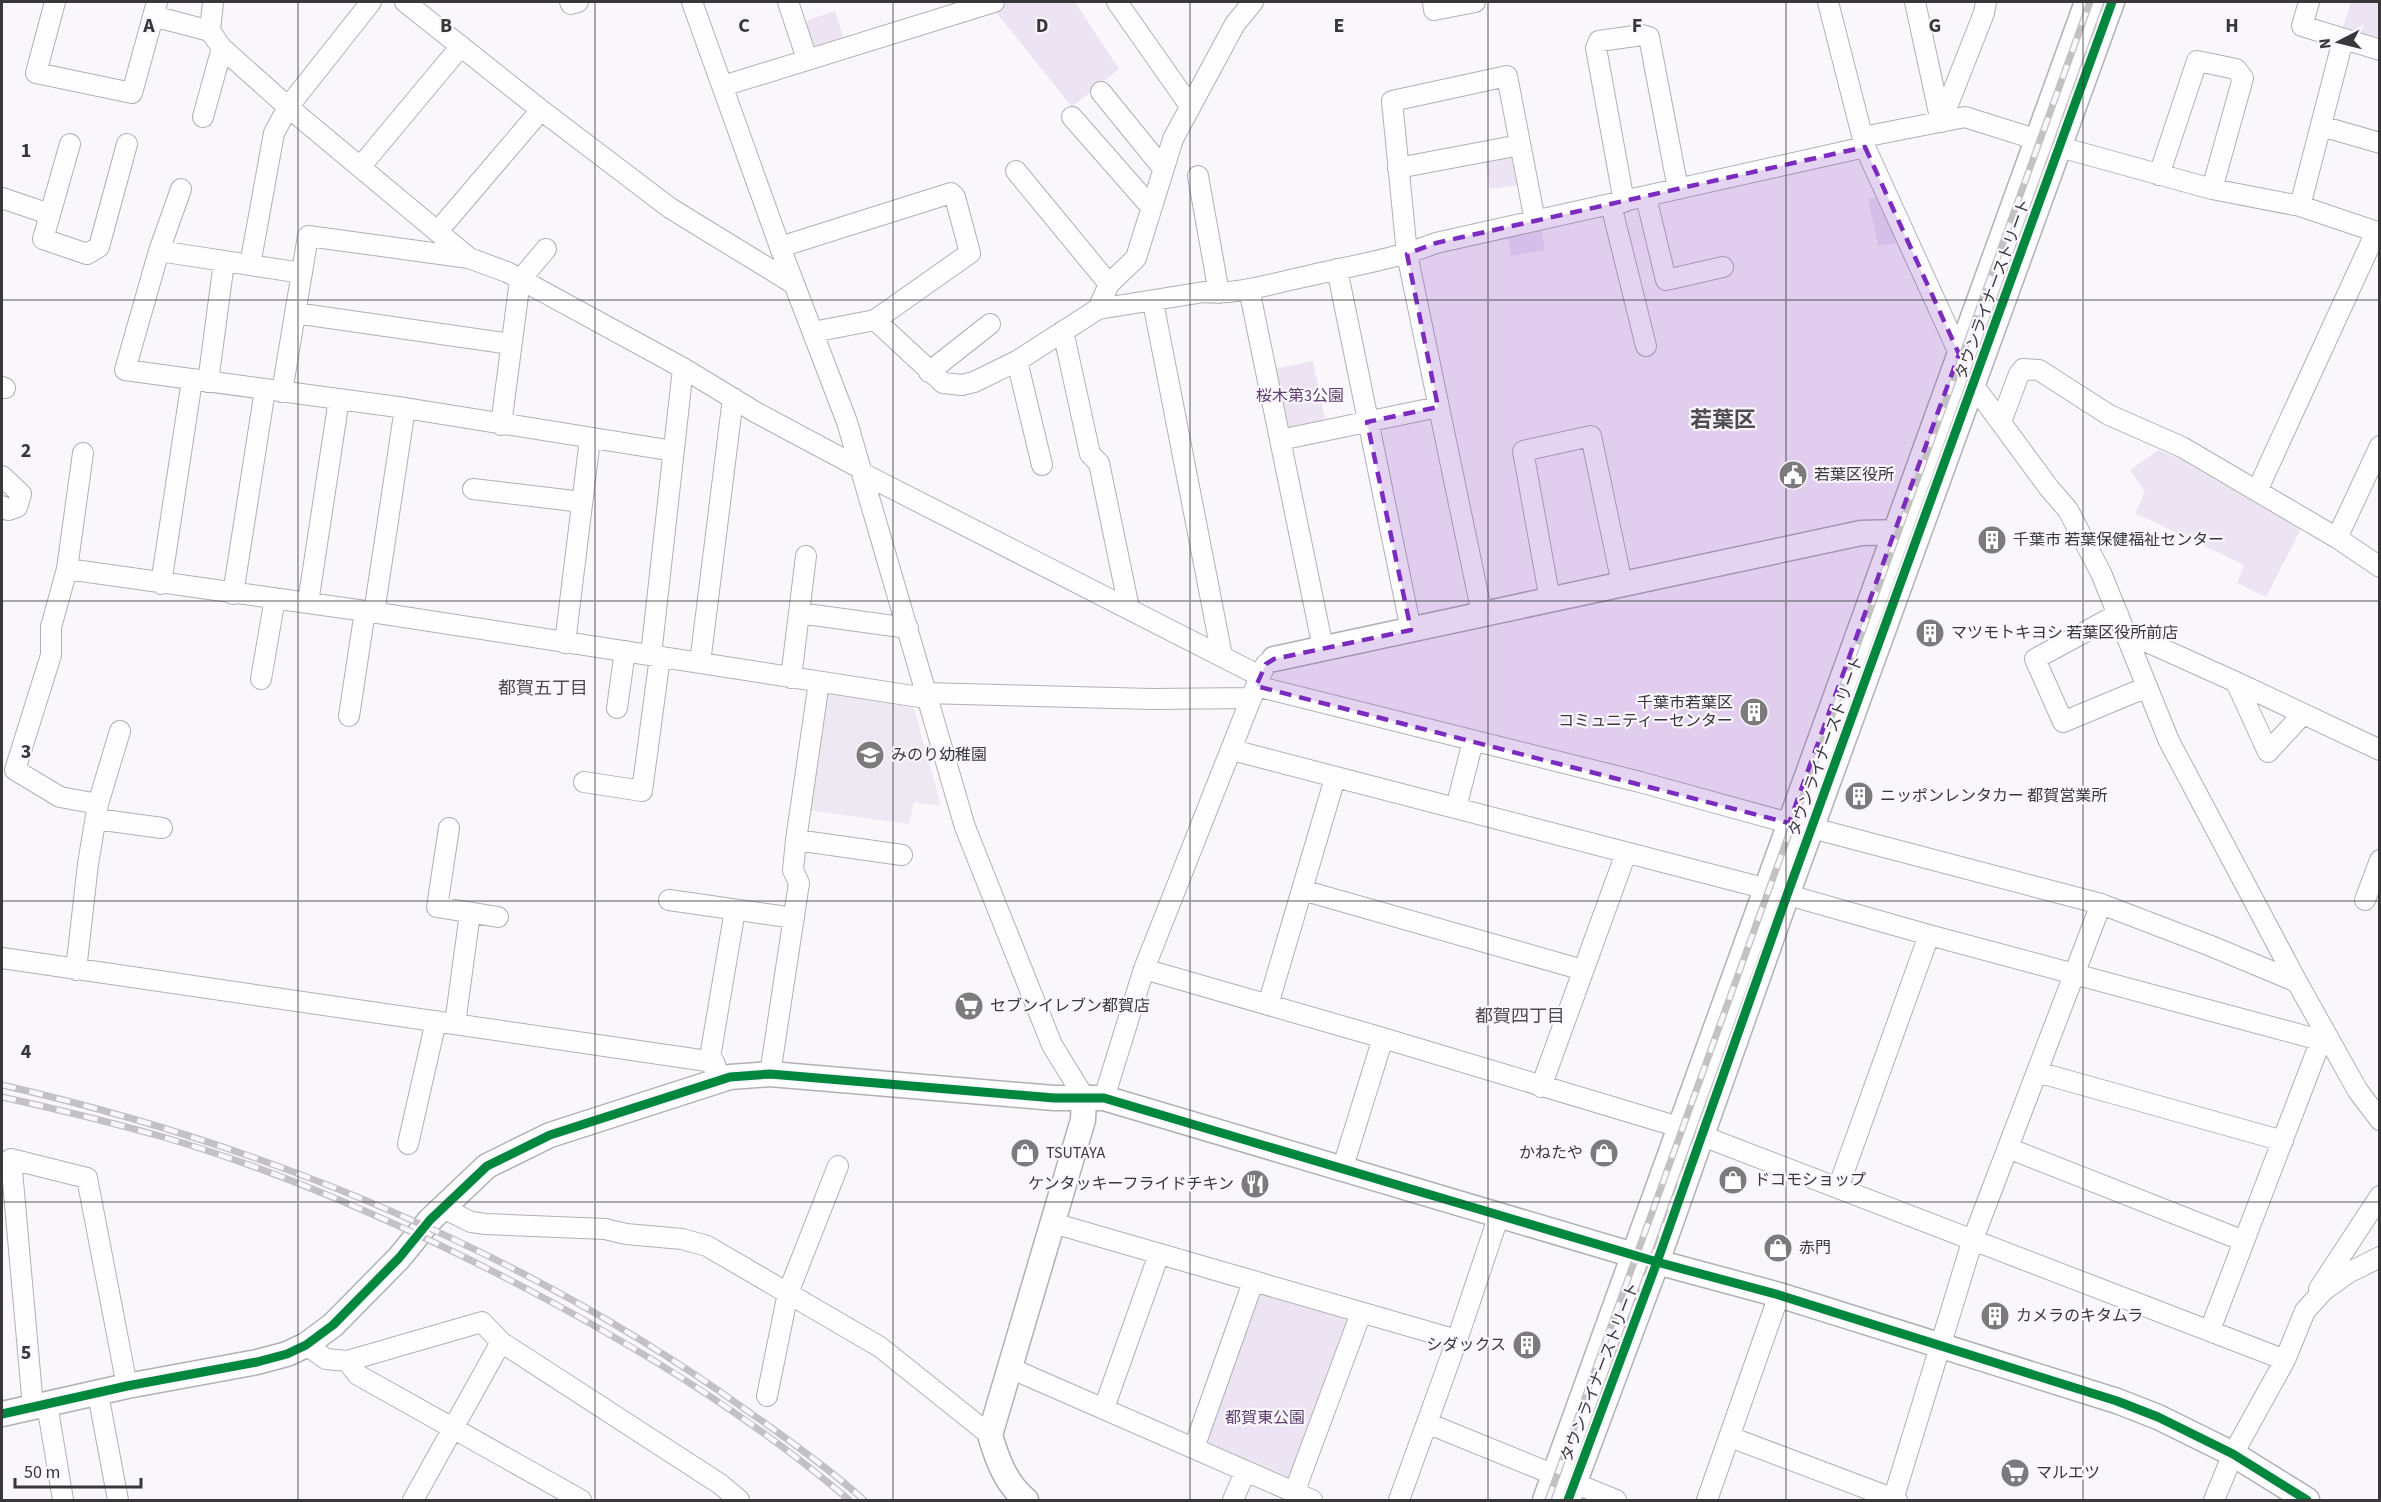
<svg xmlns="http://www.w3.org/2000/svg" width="2381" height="1502" viewBox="0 0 2381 1502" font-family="'Source Sans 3','Noto Sans JP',sans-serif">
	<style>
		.built { fill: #ede8f1 }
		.green { fill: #ece3f3 }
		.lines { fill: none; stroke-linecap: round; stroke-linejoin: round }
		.minor-casing { stroke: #b1b0b3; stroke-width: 22 }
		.tertiary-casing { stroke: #b1b0b3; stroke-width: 27 }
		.minor { stroke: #fefeff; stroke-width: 20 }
		.tertiary { stroke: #fefeff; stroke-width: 24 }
		.rail-casing { stroke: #c3c1c3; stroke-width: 7 }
		.rail { stroke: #faf6fd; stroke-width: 4.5; stroke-dasharray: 14; stroke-linecap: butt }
		.cycleway-casing { stroke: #faf6fd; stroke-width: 13 }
		.cycleway { stroke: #00873e; stroke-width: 9 }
		.marked { fill: #7b2cbf; fill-opacity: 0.2; stroke: #7b2cbf; stroke-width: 4.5; stroke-dasharray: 12 8; stroke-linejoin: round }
		.grid { fill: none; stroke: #39373a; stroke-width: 1.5; stroke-opacity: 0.55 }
		.labels { text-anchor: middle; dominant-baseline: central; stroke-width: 4.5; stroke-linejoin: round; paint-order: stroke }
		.street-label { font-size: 16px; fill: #39373a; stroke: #faf6fd }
		.park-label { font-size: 16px; fill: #5e3f70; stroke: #faf6fd }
		.poi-label { font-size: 16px; fill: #39373a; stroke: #faf6fd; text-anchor: start }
		.neighbourhood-label { font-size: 18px; fill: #4e4b51; stroke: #faf6fd }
		.district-label { font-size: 22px; font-weight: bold; fill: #4e4b51; stroke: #faf6fd }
		.grid-label { font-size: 20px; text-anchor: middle; font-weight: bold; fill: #39373a; stroke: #faf6fd; stroke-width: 4.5; stroke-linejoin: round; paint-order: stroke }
	</style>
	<rect width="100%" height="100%" fill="#faf7fc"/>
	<!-- built -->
	<path class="built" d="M 822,688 L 914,708 L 941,806 L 914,802 L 909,824 L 807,810 Z"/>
	<!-- green -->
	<path class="green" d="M 1011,2 L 1075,2 L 1119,69 L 1072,107 L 992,7 Z
		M 2351,2 L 2379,2 L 2379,41 L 2342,30 Z
		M 835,11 L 845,41 L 813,52 L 802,22 Z
		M 1510,155 L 1515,159 L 1519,185 L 1490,189 L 1485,159 Z
		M 1878,197 L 1899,243 L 1878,246 L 1868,199 Z
		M 1541,225 L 1545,250 L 1511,256 L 1507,231 Z
		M 1313,361 L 1326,424 L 1296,431 L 1285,424 L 1274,369 Z
		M 2158,450 L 2176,457 L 2301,529 L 2266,597 L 2237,583 L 2244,565 L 2135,513 L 2145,492 L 2130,470 Z
		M 1269,1290 L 1349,1314 L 1353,1323 L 1295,1480 L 1285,1483 L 1207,1448 L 1205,1439 L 1258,1296 Z"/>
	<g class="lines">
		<!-- minor casing -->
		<g class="minor-casing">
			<path id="minor" d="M 55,2 L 36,73 L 132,93 L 157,2
				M 213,2 L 210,31 L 222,48 L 288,107 L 469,258 L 507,272 L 683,368 L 757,413 L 860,468
				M 405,2 L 541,110 L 670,208 L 794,284
				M 570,2 L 571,4 L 578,2
				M 692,2 L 780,247 L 847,422 L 965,827 L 1052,1045 L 1084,1097
				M 788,2 L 807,59
				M 1117,2 L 1190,106
				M 1433,2 L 1434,10 L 1475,2
				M 1828,2 L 1865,147 L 1974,386 L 2049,488 L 2068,510 L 2101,573 L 2169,741 L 2297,982 L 2358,1091 L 2380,1120
				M 1915,2 L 1941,122 L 1984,13 L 1986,2
				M 2309,2 L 2302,26 L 2380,50
				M 153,16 L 210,31
				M 723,86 L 994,2
				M 1101,92 L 1162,167
				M 203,117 L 222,48
				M 1072,117 L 1151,207
				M 2321,126 L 2380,143
				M 1863,137 L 1965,117 L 2060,147 L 2212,189 L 2300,206 L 2380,233
				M 70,144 L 43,239 L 87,254 L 99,247 L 127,144
				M 361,166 L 461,46
				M 1398,168 L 1520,145
				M 1016,171 L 1109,284
				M 2159,175 L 2197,61 L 2236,69 L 2243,78 L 2212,189
				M 1198,176 L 1219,293
				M 1646,197 L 1666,280 L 1723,267
				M 2,198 L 49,214
				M 1624,202 L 1596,48 L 1599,41 L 1642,35 L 1649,37 L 1678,189
				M 1611,205 L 1646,346
				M 2300,206 L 2343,40
				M 438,231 L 541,110
				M 780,247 L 951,193 L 955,197 L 970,253 L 875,320 L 813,332
				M 159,251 L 181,189
				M 250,265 L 274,133 L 288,107 L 371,2
				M 1337,269 L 1411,630
				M 302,273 L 159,251 L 125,370 L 405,408 L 674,451
				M 1249,289 L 1323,648
				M 1153,302 L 1222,656
				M 1098,309 L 1204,292 C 1239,295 1274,283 1308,276 C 1351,266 1395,259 1436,243 L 1865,147
				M 295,313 L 511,344
				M 875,320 L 943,383 L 962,385 L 974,382 L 1017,361 L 1098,309 L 1109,284 L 1136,258 L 1173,139 L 1235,24 L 1253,2
				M 1063,331 L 1090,454 L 1099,463 L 1129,608
				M 1017,361 L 1042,465
				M 929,372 L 990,324
				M 208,382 L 224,262
				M 2,387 L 5,388
				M 282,392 L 308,236 L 469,258
				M 2001,422 L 2019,374 L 2023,369 L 2039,370 L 2109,415 L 2182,447 L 2337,538 L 2380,567
				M 501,425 L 520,280 L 546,249
				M 1280,440 L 1438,407
				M 862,473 L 1260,676
				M 2,476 L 21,494 L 17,507 L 8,510 L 2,506
				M 473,489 L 582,502
				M 2257,491 L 2376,232
				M 2337,538 L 2380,446
				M 67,569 L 83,453
				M 161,584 L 192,380
				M 233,594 L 265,390
				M 1550,600 L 1523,451 L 1591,436 L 1622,584
				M 308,603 L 339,399
				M 374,613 L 405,408
				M 799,613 L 908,628
				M 1482,614 L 1407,254 L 1392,101 L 1507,76 L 1535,221
				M 2118,614 L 2035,659 L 2063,722 L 2147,687
				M 2128,636 L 2145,641 L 2236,682 L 2380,750
				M 565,643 L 590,439
				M 651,655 L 683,368
				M 700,663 L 733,398
				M 791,678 L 806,556
				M 261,679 L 275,598
				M 2236,682 L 2268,752 L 2302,715
				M 1256,686 L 1640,782 L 1789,823
				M 925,693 L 1152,699 L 1251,698
				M 617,708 L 625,651
				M 349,716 L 365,611
				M 1232,750 L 1767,889 L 1929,935 L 2331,1043
				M 584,782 L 642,791 L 660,657
				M 98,804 L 60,797 L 15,770 L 51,655 L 51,627 L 67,569 L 365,611 L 926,698
				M 1456,808 L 1473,741
				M 96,819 L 162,828
				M 449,828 L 437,907 L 498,917
				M 1812,828 L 2101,904 L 2211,946 L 2297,982
				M 796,840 L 819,682
				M 1302,890 L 1583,970
				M 669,900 L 794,918
				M 2365,900 L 2380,860
				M 2,958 L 714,1062 L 721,1080
				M 1144,969 L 1383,1038 L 1679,1127 L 2285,1360
				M 76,970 L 88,864 L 98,804 L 120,731
				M 1268,1005 L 1335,778
				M 455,1024 L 470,913
				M 709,1063 L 735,910
				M 2037,1072 L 2283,1141
				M 770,1074 L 799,883 L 793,870 L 796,840 L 902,855
				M 1541,1087 L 1626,853
				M 1104,1098 L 1144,969 L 1260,676 L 1266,664 L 1274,659
				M 408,1144 L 436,1021
				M 2008,1148 L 2244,1241
				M 1342,1170 L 1383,1038
				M 1838,1188 L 1929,935
				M 443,1208 L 471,1222 L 486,1224 L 605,1229 L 626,1234 L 682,1239 L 707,1246 L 880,1347 L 990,1435
				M 1053,1223 L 1457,1340
				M 2319,1289 L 2380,1196
				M 2210,1330 L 2321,1040
				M 501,1342 L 720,1484 L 739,1500
				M 306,1345 L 326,1359 L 347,1361 L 482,1322 L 501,1342 L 413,1500
				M 347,1361 L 358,1375 L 581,1500
				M 1010,1368 L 1312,1500
				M 98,1394 L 118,1500
				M 767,1396 L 788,1293 L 838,1166
				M 47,1404 L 63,1500
				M 33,1407 L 11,1159 L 87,1178 L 127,1386
				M 1104,1408 L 1159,1254
				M 1427,1423 L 1616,1500
				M 1730,1437 L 1897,1500
				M 1194,1448 L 1253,1282
				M 1294,1493 L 1361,1313
				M 1233,1500 L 1245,1472
				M 1399,1500 L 1457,1340 L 1499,1215
				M 1707,1500 L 1779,1295
				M 1893,1500 L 1973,1239 L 2101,904
				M 2214,1500 L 2233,1454 L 2285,1360 L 2305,1311 L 2324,1290 L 2348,1273 L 2380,1257"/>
		</g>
		<!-- tertiary casing -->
		<g class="tertiary-casing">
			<path id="tertiary" d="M 1274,659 L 1861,533 L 1896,532
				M 2,1414 L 127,1386 L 257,1362 L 287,1354 L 306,1345 L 333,1325 L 399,1258 L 430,1220 L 487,1166 L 550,1135 L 730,1077 L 770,1074 L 1054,1098 L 1104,1098 L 1657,1262 L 1779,1295 L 2117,1401 L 2158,1417 L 2233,1454 L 2307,1500
				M 1026,1500 C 1006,1484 997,1459 990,1435 L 1083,1120 L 1084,1097
				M 1545,1500 L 2087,2
				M 1568,1500 L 1657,1262 L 1787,895 L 2112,2"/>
		</g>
		<!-- minor -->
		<use href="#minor" class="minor"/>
		<!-- tertiary -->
		<use href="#tertiary" class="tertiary"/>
		<!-- rail casing -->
		<g class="rail-casing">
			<path id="rail" d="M 2,1085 C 268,1146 526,1252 749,1412 C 789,1440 828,1468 864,1500
				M 2,1097 C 56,1109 110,1122 163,1137 C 290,1174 411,1228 527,1289 C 641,1349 752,1417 849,1500
				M 1548,1500 L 2090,2
				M 1565,1500 L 2107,2"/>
		</g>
		<!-- rail -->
		<use href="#rail" class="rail"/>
		<!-- cycleway casing -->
		<g class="cycleway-casing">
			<path id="cycleway" d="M 2,1414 L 127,1386 L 257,1362 L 287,1354 L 306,1345 L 333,1325 L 399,1258 L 430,1220 L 487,1166 L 550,1135 L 730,1077 L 770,1074 L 1054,1098 L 1104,1098 L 1657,1262 L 1779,1295 L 2117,1401 L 2158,1417 L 2233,1454 L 2307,1500
				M 1568,1500 L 1657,1262 L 1787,895 L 2112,2"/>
		</g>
		<!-- cycleway -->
		<use href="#cycleway" class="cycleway"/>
	</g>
	<!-- marked area -->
	<path class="marked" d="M 1865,147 L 1959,354 L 1789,823 L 1256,686 L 1266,664 L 1274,659 L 1411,630 L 1367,422 L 1438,407 L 1407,254 L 1436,243 Z"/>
	<!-- grid -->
	<path class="grid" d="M 298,2 L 298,1500M 595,2 L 595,1500M 893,2 L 893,1500M 1190,2 L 1190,1500M 1488,2 L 1488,1500M 1786,2 L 1786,1500M 2083,2 L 2083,1500M 2,300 L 2380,300M 2,601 L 2380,601M 2,901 L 2380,901M 2,1202 L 2380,1202"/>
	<!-- icons -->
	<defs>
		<g id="civic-disc" transform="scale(1.5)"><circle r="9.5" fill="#7d7a7e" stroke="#faf6fd"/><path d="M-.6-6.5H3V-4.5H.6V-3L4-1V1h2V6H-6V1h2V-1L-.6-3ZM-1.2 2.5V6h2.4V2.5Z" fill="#fff"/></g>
		<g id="building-disc" transform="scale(1.5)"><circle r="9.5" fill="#7d7a7e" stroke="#faf6fd"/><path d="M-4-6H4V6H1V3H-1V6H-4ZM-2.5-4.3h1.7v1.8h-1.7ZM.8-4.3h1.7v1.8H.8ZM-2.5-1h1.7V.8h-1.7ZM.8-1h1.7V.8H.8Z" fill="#fff"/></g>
		<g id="school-disc" transform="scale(1.5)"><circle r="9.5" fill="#7d7a7e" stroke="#faf6fd"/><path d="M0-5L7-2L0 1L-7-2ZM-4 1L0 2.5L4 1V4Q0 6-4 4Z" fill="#fff"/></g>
		<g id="supermarket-disc" transform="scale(1.5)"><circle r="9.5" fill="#7d7a7e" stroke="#faf6fd"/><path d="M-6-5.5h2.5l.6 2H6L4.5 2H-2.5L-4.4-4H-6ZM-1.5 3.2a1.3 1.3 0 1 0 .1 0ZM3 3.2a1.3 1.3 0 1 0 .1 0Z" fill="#fff"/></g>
		<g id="shop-disc" transform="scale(1.5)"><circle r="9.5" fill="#7d7a7e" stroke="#faf6fd"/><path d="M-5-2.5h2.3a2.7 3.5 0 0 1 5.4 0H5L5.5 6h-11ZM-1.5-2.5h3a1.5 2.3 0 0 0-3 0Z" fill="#fff"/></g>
		<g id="restaurant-disc" transform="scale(1.5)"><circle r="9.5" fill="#7d7a7e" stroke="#faf6fd"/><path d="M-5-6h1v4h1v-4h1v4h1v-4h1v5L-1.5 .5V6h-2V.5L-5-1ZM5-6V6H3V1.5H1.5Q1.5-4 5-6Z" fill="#fff"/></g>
	</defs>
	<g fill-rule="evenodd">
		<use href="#civic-disc" x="1793" y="475"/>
		<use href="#building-disc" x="1992" y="540"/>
		<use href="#building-disc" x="1930" y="633"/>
		<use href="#building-disc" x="1754" y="712"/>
		<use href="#school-disc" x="870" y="755"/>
		<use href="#building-disc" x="1859" y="796"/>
		<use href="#supermarket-disc" x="969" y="1006"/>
		<use href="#shop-disc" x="1025" y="1153"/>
		<use href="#shop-disc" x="1604" y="1153"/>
		<use href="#shop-disc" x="1733" y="1180"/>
		<use href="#restaurant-disc" x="1255" y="1184"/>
		<use href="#shop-disc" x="1778" y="1248"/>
		<use href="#building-disc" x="1995" y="1316"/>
		<use href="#building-disc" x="1527" y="1345"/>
		<use href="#supermarket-disc" x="2015" y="1473"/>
	</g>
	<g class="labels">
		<!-- street labels -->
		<g class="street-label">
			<text transform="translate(1993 289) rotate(-70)">タウンライナーストリート</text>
			<text transform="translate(1826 746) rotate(-70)">タウンライナーストリート</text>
			<text transform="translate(1600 1372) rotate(-69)">タウンライナーストリート</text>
		</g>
		<!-- park labels -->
		<g class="park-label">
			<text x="1300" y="396">桜木第3公園</text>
			<text x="1265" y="1418">都賀東公園</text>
		</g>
		<!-- poi labels -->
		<g class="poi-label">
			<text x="1814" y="475">若葉区役所</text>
			<text x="2013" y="540">千葉市 若葉保健福祉センター</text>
			<text x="1951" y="633">マツモトキヨシ 若葉区役所前店</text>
			<text x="1733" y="703" text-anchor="end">千葉市若葉区<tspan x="1733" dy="18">コミュニティーセンター</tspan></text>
			<text x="891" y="755">みのり幼稚園</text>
			<text x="1880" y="796">ニッポンレンタカー 都賀営業所</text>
			<text x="990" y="1006">セブンイレブン都賀店</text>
			<text x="1046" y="1153">TSUTAYA</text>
			<text x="1583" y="1153" text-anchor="end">かねたや</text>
			<text x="1754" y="1180">ドコモショップ</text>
			<text x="1234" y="1184" text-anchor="end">ケンタッキーフライドチキン</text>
			<text x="1799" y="1248">赤門</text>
			<text x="2016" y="1316">カメラのキタムラ</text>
			<text x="1506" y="1345" text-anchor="end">シダックス</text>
			<text x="2036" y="1473">マルエツ</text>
		</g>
		<!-- neighbourhood labels -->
		<g class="neighbourhood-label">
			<text x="543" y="688">都賀五丁目</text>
			<text x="1520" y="1016">都賀四丁目</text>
		</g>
		<!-- district labels -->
		<g class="district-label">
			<text x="1723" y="420">若葉区</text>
		</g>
	</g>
	<g class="grid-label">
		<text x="149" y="32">A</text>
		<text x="446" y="32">B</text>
		<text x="744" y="32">C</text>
		<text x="1042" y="32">D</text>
		<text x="1339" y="32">E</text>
		<text x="1637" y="32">F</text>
		<text x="1935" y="32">G</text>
		<text x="2232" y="32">H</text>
		<text x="26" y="157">1</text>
		<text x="26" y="457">2</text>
		<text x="26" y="758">3</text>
		<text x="26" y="1058">4</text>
		<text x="26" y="1359">5</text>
	</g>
	<!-- border -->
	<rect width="2381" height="1502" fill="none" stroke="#39373a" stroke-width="6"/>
	<!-- north arrow -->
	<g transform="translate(2339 42) rotate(263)" stroke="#faf6fd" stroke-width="4.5" paint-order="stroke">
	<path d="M0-4.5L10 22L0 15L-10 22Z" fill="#39373a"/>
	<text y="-9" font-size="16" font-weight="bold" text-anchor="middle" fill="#39373a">N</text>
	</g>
	<!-- scale -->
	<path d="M15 1478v9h126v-9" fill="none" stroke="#39373a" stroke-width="3"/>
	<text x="24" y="1478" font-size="18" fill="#39373a" stroke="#faf6fd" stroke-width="4.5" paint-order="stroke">50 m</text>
</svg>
